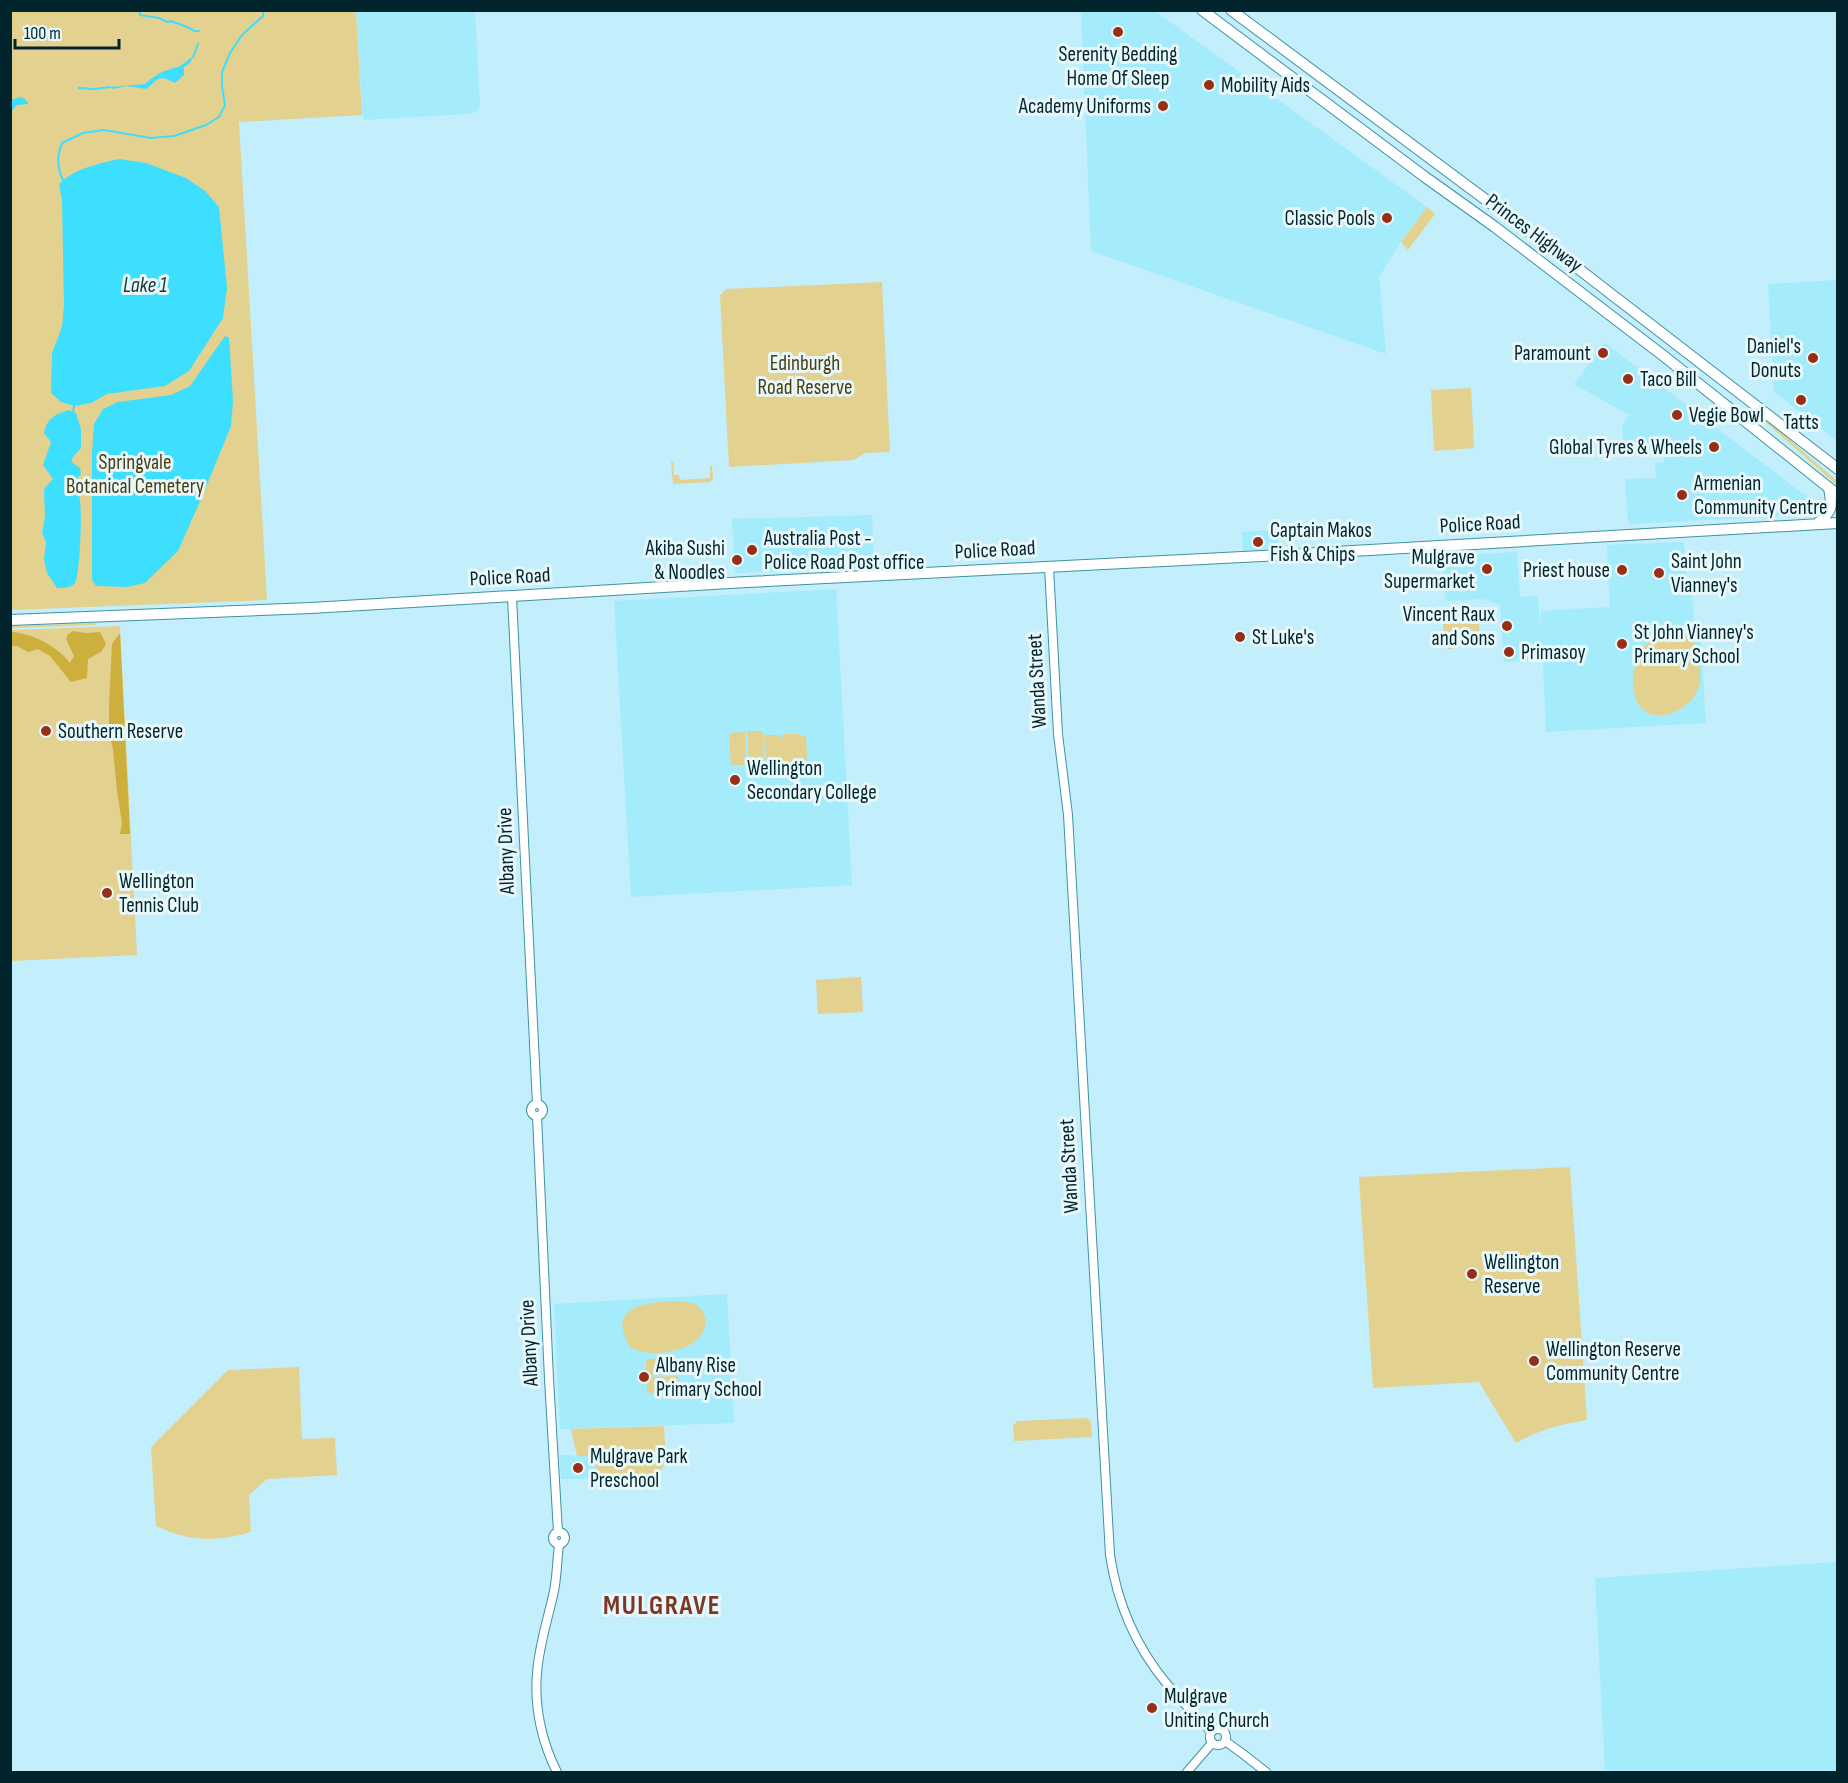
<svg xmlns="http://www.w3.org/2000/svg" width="1848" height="1783" viewBox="0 0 1848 1783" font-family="'Sofia Sans Condensed',sans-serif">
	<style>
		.built { fill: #a4ebfc }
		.green { fill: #e3d190 }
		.forest { fill: #ccaf3d }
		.water { fill: #3edefe }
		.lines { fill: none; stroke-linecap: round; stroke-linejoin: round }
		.stream { stroke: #3edefe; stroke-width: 2 }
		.tertiary-casing { stroke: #4191a3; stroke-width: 10 }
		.primary-casing { stroke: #4191a3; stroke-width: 12 }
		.trunk-casing { stroke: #4191a3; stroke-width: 12 }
		.tertiary { stroke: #fff; stroke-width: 8 }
		.primary { stroke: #fff; stroke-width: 10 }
		.trunk { stroke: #fff; stroke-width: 10 }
		.poi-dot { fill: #972f16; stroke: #e8f7fa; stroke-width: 2 }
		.labels { text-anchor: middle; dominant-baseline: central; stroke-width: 6; stroke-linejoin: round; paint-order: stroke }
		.poi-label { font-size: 21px; fill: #02252d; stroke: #e8f7fa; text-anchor: start }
		.street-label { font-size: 21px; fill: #02252d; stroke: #e8f7fa }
		.park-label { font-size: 21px; fill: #4a3e0f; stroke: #e8f7fa }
		.water-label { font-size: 22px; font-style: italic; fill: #213a40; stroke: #e8f7fa }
		.district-label { font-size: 27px; font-weight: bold; letter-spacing: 1.5px; fill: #7c3727; stroke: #e8f7fa }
	</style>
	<rect width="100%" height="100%" fill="#c2effb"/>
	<!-- built -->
	<path class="built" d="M 356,11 L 475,11 L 480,106 L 478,111 L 470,114 L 363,120 Z
		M 1081,11 L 1155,11 L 1427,207 L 1401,242 L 1379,277 L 1386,354 L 1091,251 Z
		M 1837,280 L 1838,280 L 1837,441 L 1774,392 L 1768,284 Z
		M 1605,343 L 1819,506 L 1816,514 L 1631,524 L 1628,521 L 1625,479 L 1656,478 L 1655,463 L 1664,462 L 1664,447 L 1624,449 L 1622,427 L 1629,415 L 1574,384 Z
		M 872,515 L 874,568 L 735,573 L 732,519 Z
		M 1271,530 L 1272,536 L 1278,539 L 1278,543 L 1275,548 L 1243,551 L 1242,532 Z
		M 1684,542 L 1687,591 L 1692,591 L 1694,628 L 1700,628 L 1706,723 L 1546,732 L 1543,660 L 1504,662 L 1500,605 L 1483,599 L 1448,601 L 1445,598 L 1443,559 L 1446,556 L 1517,552 L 1520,597 L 1538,596 L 1541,631 L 1541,611 L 1610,607 L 1607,545 Z
		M 836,589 L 852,885 L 631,897 L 614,601 Z
		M 727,1294 L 734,1423 L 560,1429 L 554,1304 Z
		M 559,1455 L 595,1456 L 596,1479 L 561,1479 Z
		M 1837,1562 L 1837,1772 L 1605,1772 L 1595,1578 Z"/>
	<!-- green -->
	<path class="green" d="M 10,11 L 356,11 L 362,115 L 239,122 L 267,600 L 11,610 Z
		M 1427,207 L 1435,214 L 1408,250 L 1401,242 Z
		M 882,282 L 890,452 L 865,453 L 854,460 L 729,467 L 720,295 L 726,289 Z
		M 1471,388 L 1474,448 L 1434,451 L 1431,390 Z
		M 1765,418 L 1837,481 L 1837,485 L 1764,421 Z
		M 671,462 L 673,462 L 674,475 L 679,475 L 680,480 L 710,478 L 710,466 L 712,466 L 713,478 L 710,482 L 673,484 Z
		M 1478,616 L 1484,620 L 1485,622 L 1479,623 L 1480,639 L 1486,639 L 1485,645 L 1480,647 L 1482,643 L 1479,641 L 1456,642 L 1453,649 L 1448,649 L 1444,646 L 1443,624 L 1445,618 Z
		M 96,623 L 96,625 L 11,628 L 11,626 Z
		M 120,626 L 137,955 L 11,961 L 11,630 Z
		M 1678,633 C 1693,637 1697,644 1699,659 C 1700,667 1701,678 1699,686 C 1692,712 1648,730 1636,699 C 1628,679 1636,649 1655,637 C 1662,634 1671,634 1678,633 Z
		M 747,731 L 763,731 L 764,763 L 749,764 Z
		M 745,732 L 746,765 L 731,765 L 729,733 Z
		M 783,734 L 799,734 L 799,736 L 806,735 L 807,760 L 800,760 L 800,763 L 785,763 L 784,762 L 781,762 L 781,764 L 766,764 L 764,735 L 780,735 L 780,737 L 783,737 Z
		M 861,977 L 863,1012 L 818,1014 L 816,980 Z
		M 1570,1167 L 1587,1420 C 1559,1425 1540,1429 1516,1443 L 1479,1382 L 1373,1388 L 1359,1177 Z
		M 681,1301 C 686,1302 694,1303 698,1306 C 709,1315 707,1330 698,1339 C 685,1351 660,1355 644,1352 C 640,1352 635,1349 631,1348 C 603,1304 650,1302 681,1301 Z
		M 678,1358 L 679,1373 L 646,1375 L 646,1359 Z
		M 299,1367 L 302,1439 L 335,1438 L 337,1475 L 267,1479 L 249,1495 L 251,1532 C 217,1542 189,1542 156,1526 L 151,1447 L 228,1370 Z
		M 678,1376 L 679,1392 L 647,1393 L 647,1377 Z
		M 1086,1418 L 1091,1422 L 1092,1437 L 1014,1441 L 1013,1426 L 1017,1421 Z
		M 664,1426 L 666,1461 L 651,1489 L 597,1483 L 595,1456 L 577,1456 L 571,1429 Z"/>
	<!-- forest -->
	<path class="forest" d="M 73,631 L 86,633 L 100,632 L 106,644 L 101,652 L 88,659 L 87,678 L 71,682 L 50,656 L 38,649 L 28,652 L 17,646 L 11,646 L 11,632 C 32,633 57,646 70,663 L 74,656 L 66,639 L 68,634 Z
		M 120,633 L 130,834 L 120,834 L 122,823 L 117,791 L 113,749 L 109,732 L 109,705 L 112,644 Z"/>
	<!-- water -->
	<path class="water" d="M 193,57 L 190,63 L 184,67 L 184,75 L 175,83 L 164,78 L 158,79 L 146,89 L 126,86 L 113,89 L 110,87 L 145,84 C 151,78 162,71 171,69 C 175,67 177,68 180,66 C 185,63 188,59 193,57 Z
		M 20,97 L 25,99 L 29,104 L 17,105 L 11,112 L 11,100 Z
		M 119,159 L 146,163 L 186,178 L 205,191 L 219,207 L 227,288 L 223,318 L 189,371 L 165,386 L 107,394 L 91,403 L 74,406 L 61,402 L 51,393 L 52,353 L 62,327 L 64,305 L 62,201 L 59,184 C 75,168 98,164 119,159 Z
		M 225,336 L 229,338 L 233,401 L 231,426 L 202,497 L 178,551 L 145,583 L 127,587 L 96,586 L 92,580 L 92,453 L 94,424 L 103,409 L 118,402 L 171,395 L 190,386 Z
		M 69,410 L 76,413 L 81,429 L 81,448 L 72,458 L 72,462 L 80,468 L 81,474 L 72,484 C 73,491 76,491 79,496 C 83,504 80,575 75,583 C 71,588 63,588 57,588 L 47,573 L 44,559 L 46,543 L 42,532 L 45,517 L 44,489 L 53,479 L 43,465 L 51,442 L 44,433 C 48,417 54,415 69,410 Z"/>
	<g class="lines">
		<!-- stream -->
		<path class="stream" d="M 139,10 L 140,15 L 159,18 L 167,22 L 170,21 C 176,23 190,27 194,31 L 199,31
			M 193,57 L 198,44
			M 79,88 L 93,89
			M 95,89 L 110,87
			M 63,180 C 57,168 57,155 62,143 L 83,133 L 104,130 L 151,138 L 174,136 L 206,125 L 219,117 L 225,105 L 222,86 L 222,72 L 230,53 L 242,35 L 263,16 L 263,10
			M 73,412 L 74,406"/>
		<!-- tertiary casing -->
		<g class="tertiary-casing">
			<path id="tertiary" d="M 1049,567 L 1058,734 L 1068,815 L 1110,1555 C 1117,1602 1136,1647 1167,1684 C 1181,1701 1197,1716 1211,1732
				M 512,597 L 537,1104
				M531 1110a6 6 0 1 1 12 0a6 6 0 1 1-12 0Z
				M 537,1116 L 549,1379 L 558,1532
				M553 1538a6 6 0 1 1 12 0a6 6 0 1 1-12 0Z
				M1210 1737a8 8 0 1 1 16 0a8 8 0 1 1-16 0Z
				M 1225,1741 L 1243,1754 L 1266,1772
				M 557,1772 C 542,1743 534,1707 537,1673 C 539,1645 548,1619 554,1591 C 557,1576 557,1560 559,1545
				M 1187,1772 L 1212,1743"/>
		</g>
		<!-- primary casing -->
		<g class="primary-casing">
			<path id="primary" d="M 1817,524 C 1832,511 1833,508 1829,488
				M 10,620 L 311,608 L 747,582 L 1283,555 L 1838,523"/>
		</g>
		<!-- trunk casing -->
		<g class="trunk-casing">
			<path id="trunk" d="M 1202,10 L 1425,177 L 1495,227 L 1665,357 L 1838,495
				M 1231,10 L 1580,270 L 1838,469"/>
		</g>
		<!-- tertiary -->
		<use href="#tertiary" class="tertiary"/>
		<!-- primary -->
		<use href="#primary" class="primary"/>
		<!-- trunk -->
		<use href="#trunk" class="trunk"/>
	</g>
	<!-- markers -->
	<g class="poi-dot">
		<circle cx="1118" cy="32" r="6"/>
		<circle cx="1209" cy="85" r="6"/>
		<circle cx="1163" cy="106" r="6"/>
		<circle cx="1387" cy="218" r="6"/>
		<circle cx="1603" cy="353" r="6"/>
		<circle cx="1813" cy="358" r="6"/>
		<circle cx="1628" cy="379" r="6"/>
		<circle cx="1801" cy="400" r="6"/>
		<circle cx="1677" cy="415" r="6"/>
		<circle cx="1714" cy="447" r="6"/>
		<circle cx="1682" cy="495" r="6"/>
		<circle cx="1258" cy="542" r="6"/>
		<circle cx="752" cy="550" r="6"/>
		<circle cx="737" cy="560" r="6"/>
		<circle cx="1487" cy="569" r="6"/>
		<circle cx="1622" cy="570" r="6"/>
		<circle cx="1659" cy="573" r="6"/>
		<circle cx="1507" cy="626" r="6"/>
		<circle cx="1240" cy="637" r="6"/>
		<circle cx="1622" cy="644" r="6"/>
		<circle cx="1509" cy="652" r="6"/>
		<circle cx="46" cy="731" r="6"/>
		<circle cx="735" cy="780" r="6"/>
		<circle cx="107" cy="893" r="6"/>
		<circle cx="1472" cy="1274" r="6"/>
		<circle cx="1534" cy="1361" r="6"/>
		<circle cx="644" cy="1377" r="6"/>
		<circle cx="578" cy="1468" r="6"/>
		<circle cx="1152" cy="1708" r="6"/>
	</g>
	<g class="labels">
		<!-- poi labels -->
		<g class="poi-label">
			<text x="1118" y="54" text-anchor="middle">Serenity Bedding<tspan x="1118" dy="24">Home Of Sleep</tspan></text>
			<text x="1221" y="85">Mobility Aids</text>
			<text x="1151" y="106" text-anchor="end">Academy Uniforms</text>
			<text x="1375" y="218" text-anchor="end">Classic Pools</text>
			<text x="1801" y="346" text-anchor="end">Daniel's<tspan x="1801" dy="24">Donuts</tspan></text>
			<text x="1591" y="353" text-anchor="end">Paramount</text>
			<text x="1640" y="379">Taco Bill</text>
			<text x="1689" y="415">Vegie Bowl</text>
			<text x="1801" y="422" text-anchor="middle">Tatts</text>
			<text x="1702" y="447" text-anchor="end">Global Tyres &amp; Wheels</text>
			<text x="1694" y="483">Armenian<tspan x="1694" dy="24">Community Centre</tspan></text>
			<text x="1270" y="530">Captain Makos<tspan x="1270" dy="24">Fish &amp; Chips</tspan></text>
			<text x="764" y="538">Australia Post -<tspan x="764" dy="24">Police Road Post office</tspan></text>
			<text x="725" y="548" text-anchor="end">Akiba Sushi<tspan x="725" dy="24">&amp; Noodles</tspan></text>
			<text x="1475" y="557" text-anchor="end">Mulgrave<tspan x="1475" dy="24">Supermarket</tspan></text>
			<text x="1671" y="561">Saint John<tspan x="1671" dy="24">Vianney's</tspan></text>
			<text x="1610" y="570" text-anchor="end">Priest house</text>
			<text x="1495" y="614" text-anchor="end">Vincent Raux<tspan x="1495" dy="24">and Sons</tspan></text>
			<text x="1634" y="632">St John Vianney's<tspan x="1634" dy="24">Primary School</tspan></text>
			<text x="1252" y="637">St Luke's</text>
			<text x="1521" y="652">Primasoy</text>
			<text x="58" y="731">Southern Reserve</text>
			<text x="747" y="768">Wellington<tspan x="747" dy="24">Secondary College</tspan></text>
			<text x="119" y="881">Wellington<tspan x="119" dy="24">Tennis Club</tspan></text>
			<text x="1484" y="1262">Wellington<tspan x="1484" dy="24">Reserve</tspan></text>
			<text x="1546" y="1349">Wellington Reserve<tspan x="1546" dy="24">Community Centre</tspan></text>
			<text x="656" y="1365">Albany Rise<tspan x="656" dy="24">Primary School</tspan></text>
			<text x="590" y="1456">Mulgrave Park<tspan x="590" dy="24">Preschool</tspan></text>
			<text x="1164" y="1696">Mulgrave<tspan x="1164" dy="24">Uniting Church</tspan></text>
		</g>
		<!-- street labels -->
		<g class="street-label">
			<text transform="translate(1534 233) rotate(37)">Princes Highway</text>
			<text transform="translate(1480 524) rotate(-3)">Police Road</text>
			<text transform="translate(995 550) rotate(-3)">Police Road</text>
			<text transform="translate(510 577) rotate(-3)">Police Road</text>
			<text transform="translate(1037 681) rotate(-93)">Wanda Street</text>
			<text transform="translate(506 851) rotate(-92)">Albany Drive</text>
			<text transform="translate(1069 1166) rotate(-93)">Wanda Street</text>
			<text transform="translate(529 1343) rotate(-93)">Albany Drive</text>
		</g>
		<!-- park labels -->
		<g class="park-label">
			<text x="805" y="363">Edinburgh<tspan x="805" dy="24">Road Reserve</tspan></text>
			<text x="135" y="462">Springvale<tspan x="135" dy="24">Botanical Cemetery</tspan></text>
		</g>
		<!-- water labels -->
		<g class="water-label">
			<text x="145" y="285">Lake 1</text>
		</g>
		<!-- district labels -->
		<g class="district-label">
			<text x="662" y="1606">MULGRAVE</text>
		</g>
	</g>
	<!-- border -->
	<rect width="1848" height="1783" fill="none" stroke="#02252d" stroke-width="24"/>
	<!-- scale -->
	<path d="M15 39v9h104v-9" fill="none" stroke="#02252d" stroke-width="3"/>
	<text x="24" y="39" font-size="18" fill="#02252d" stroke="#e8f7fa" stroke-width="4.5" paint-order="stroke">100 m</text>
</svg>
